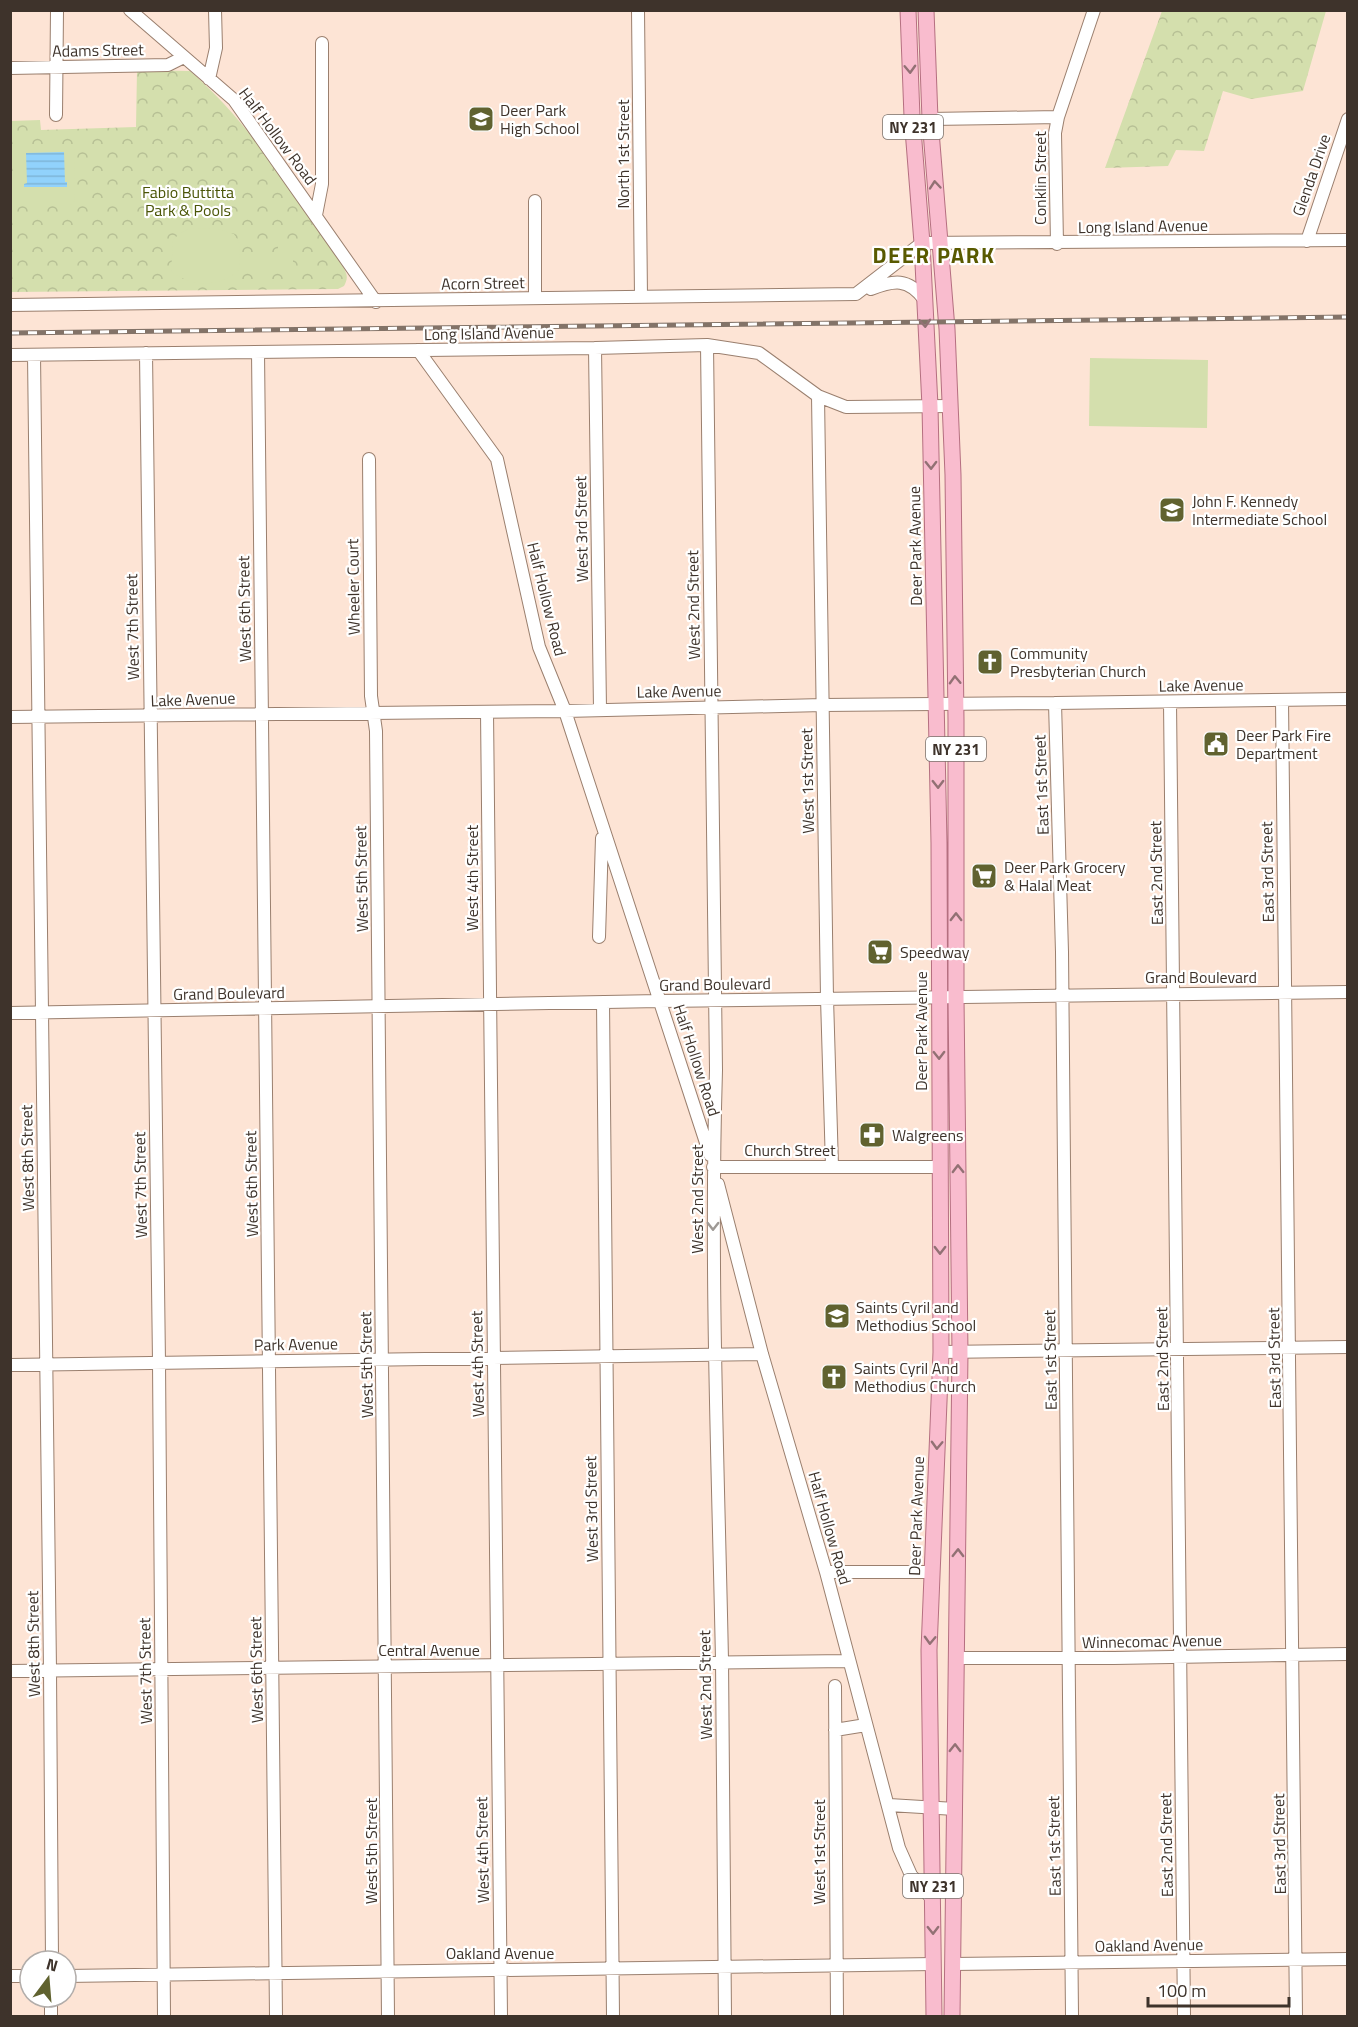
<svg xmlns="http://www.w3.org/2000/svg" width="1358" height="2027" viewBox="0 0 1358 2027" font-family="'Titillium Web',sans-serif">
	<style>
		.park { fill: url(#park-crowns) }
		.pitch { fill: #d4dfad }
		.water { fill: url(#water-rules) }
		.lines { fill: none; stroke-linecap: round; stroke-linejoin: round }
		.minor-casing { stroke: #9a7f6e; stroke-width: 14 }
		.major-casing { stroke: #b56f80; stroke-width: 17 }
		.minor { stroke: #fff; stroke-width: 12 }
		.major { stroke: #f9bcce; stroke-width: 15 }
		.rail-casing { stroke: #837368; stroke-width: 5 }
		.rail { stroke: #fff; stroke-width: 3; stroke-dasharray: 9; stroke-linecap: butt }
		.oneway { stroke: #927174 }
		.oneway2 { stroke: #9e9995 }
		.labels { text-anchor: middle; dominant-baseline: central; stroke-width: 4.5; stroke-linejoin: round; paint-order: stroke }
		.shield { fill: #fff; stroke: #78706b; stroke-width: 1.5 }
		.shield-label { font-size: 15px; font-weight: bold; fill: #3e332b }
		.street-label { font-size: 16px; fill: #3e332b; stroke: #fff }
		.poi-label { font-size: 16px; fill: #3e332b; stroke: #fff; text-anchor: start }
		.park-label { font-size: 16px; fill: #4a5507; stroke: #fff }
		.district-label { font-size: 22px; font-weight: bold; letter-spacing: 1.5px; fill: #595a00; stroke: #fff }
	</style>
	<defs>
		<pattern id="park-crowns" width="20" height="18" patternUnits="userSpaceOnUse" patternTransform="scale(1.5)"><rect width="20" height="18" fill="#d4dfad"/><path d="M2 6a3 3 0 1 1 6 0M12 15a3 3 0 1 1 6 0" fill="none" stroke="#b7c095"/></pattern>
		<pattern id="water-rules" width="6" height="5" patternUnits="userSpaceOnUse" patternTransform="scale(1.5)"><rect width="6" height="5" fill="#91d2fc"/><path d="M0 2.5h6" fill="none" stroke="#7eb5d8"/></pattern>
	</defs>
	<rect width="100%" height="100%" fill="#fde4d5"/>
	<!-- park -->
	<path class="park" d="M 1162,11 L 1326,11 L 1303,91 L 1251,99 L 1223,91 L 1204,151 L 1176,150 L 1168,166 L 1105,168 Z
		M 137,70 L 190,71 C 241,115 279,172 316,227 C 325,240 341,259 346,273 C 348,278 346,282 344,286 L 338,289 L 11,292 L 10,121 L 40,120 L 41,130 L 136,127 Z"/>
	<!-- pitch -->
	<path class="pitch" d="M 16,148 L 74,148 L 75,201 L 70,205 L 11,205 L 10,193 L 16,193 Z
		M 190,228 L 218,229 L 234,234 L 240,244 L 239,270 C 219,288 193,287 171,272 L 173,240 L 179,234 Z
		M 255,239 L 270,239 L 270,272 L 255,272 Z
		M 278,239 L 293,239 L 293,272 L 278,272 Z
		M 1090,358 L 1208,360 L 1207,428 L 1089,426 Z"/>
	<!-- water -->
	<path class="water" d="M 64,152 L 65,182 L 67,182 L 67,187 L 24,187 L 24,184 L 27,183 L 26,153 Z"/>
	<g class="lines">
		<!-- minor casing -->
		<g class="minor-casing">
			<path id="minor" d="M 130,10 L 234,100 L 376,302
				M 638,10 L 641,297
				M 10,68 L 168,65 L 184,57
				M 209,79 L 216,48 L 215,10
				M 56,115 L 57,10
				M 930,119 L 1058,117
				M 535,201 L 535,298
				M 316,215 L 322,184 L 322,43
				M 1307,241 L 1348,119
				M 1057,244 L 1055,133 L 1058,117 L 1094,10
				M 871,289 C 894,280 908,278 924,299
				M 10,305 L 856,294 L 922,243 L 1348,240
				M 707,345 L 716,1070 C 710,1267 718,1463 722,1660 C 724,1779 723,1898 725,2016
				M 595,348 L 600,709
				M 418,350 L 497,459 L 539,647 L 565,711 L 710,1155
				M 258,352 L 276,2016
				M 146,353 L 159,1362 L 164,2016
				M 10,355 L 595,348 L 707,345 L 759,353 L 818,396 L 846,407 L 950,406
				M 34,355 L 50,1670 L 52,1961
				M 818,396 L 827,998 L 832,1166
				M 369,459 L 371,696 L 376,731 L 388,2016
				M 1282,700 L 1296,2016
				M 1170,702 L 1184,2016
				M 1055,703 L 1062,952 L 1072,2016
				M 487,712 L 501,2016
				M 10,717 L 565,711 L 823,705 L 1055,703 L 1348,699
				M 599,937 L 602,838
				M 603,1002 L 613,2016
				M 10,1013 L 660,1001 L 1348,992
				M 713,1167 L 940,1167
				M 718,1184 L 762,1354 L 826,1572 L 899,1848 L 911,1875 L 933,1900
				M 941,1352 L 1348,1347
				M 10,1365 L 762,1354
				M 826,1572 L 932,1572
				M 957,1658 L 1114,1658 L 1348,1654
				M 10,1671 L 849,1661
				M 835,1686 L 837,2016
				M 835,1730 L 866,1725
				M 889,1805 L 955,1809
				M 952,1964 L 1348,1959
				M 10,1976 L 30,1976
				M 66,1976 L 934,1964
				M 51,2016 L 51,1997"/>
		</g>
		<!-- major casing -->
		<g class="major-casing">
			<path id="major" d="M 908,10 L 912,117 L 922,243 L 930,406 L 939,843 L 941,1352 L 929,1650 L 934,2016
				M 926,10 L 930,119 L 947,329 L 953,475 L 956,720 L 956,997 L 960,1353 L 952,2016"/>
		</g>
		<!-- minor -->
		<use href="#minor" class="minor"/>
		<!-- major -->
		<use href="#major" class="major"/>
		<!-- rail casing -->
		<g class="rail-casing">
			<path id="rail" d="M 10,333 L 1348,317"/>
		</g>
		<!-- rail -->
		<use href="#rail" class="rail"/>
	</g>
	<!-- one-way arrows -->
	<defs><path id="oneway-chevron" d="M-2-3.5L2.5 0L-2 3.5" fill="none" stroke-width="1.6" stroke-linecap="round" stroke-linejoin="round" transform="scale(1.5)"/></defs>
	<g class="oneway">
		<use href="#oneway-chevron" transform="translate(910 69) rotate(88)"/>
		<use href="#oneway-chevron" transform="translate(935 185) rotate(-95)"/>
		<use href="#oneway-chevron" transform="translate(925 323) rotate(87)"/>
		<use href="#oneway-chevron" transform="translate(931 465) rotate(89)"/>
		<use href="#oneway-chevron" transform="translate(955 680) rotate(-92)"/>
		<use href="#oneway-chevron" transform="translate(938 784) rotate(89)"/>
		<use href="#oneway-chevron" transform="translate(956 917) rotate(-90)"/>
		<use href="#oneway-chevron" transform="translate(939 1055) rotate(89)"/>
		<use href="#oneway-chevron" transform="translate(958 1169) rotate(-91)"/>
		<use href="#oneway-chevron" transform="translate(940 1250) rotate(90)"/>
		<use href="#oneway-chevron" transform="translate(937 1445) rotate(92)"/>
		<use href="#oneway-chevron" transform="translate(958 1553) rotate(-89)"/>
		<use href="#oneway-chevron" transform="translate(930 1640) rotate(92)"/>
		<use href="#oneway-chevron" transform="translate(955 1748) rotate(-89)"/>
		<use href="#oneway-chevron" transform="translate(933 1930) rotate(89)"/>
	</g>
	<use class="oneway2" href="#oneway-chevron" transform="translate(713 1226) rotate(90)"/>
	<!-- icons -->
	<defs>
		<g id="school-square" transform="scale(1.35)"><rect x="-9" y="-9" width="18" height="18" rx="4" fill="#60622f" stroke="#fff"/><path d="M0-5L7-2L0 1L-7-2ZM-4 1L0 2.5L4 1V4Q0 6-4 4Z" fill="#fff"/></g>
		<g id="church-square" transform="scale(1.35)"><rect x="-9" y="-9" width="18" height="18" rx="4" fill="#60622f" stroke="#fff"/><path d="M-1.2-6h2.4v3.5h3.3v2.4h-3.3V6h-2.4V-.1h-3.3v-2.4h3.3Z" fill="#fff"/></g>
		<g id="civic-square" transform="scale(1.35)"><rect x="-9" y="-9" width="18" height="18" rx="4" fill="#60622f" stroke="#fff"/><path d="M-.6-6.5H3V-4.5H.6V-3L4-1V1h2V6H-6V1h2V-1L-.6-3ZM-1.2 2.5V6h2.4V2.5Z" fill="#fff"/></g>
		<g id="supermarket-square" transform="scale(1.35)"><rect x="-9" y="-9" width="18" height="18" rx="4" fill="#60622f" stroke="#fff"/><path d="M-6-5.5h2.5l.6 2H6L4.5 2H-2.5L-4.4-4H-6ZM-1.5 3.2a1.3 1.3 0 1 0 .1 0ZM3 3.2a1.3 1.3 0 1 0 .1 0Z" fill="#fff"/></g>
		<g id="pharmacy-square" transform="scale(1.35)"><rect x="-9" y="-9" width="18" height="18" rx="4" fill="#60622f" stroke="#fff"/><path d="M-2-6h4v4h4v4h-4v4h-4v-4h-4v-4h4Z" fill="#fff"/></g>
	</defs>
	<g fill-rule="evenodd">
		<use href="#school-square" x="481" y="119"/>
		<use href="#school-square" x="1172" y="510"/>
		<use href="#church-square" x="990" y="662"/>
		<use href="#civic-square" x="1216" y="744"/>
		<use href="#supermarket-square" x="984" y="876"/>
		<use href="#supermarket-square" x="880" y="952"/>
		<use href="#pharmacy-square" x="872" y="1135"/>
		<use href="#school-square" x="837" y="1316"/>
		<use href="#church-square" x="834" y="1377"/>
	</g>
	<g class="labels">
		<!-- shield labels -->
		<g class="shield">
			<rect x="883" y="115" width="60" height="24" rx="4.5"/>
			<rect x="926" y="737" width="60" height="24" rx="4.5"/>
			<rect x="903" y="1874" width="60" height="24" rx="4.5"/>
		</g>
		<g class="shield-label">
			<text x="913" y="127">NY 231</text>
			<text x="956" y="749">NY 231</text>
			<text x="933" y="1886">NY 231</text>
		</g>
		<!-- street labels -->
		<g class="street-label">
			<text transform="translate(98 50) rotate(-1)">Adams Street</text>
			<text transform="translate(278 136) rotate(53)">Half Hollow Road</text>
			<text transform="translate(623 154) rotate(-90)">North 1st Street</text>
			<text transform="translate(1311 175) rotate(-71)">Glenda Drive</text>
			<text transform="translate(1040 178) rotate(-90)">Conklin Street</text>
			<text transform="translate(1143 226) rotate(-1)">Long Island Avenue</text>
			<text transform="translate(483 283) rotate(-1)">Acorn Street</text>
			<text transform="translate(489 333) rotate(-1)">Long Island Avenue</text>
			<text transform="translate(581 529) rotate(-91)">West 3rd Street</text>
			<text transform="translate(915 546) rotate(-91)">Deer Park Avenue</text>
			<text transform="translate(353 587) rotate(-91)">Wheeler Court</text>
			<text transform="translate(547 599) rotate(76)">Half Hollow Road</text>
			<text transform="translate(693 605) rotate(-91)">West 2nd Street</text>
			<text transform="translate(244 609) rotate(-91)">West 6th Street</text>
			<text transform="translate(132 627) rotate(-91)">West 7th Street</text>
			<text transform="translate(1201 685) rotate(-1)">Lake Avenue</text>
			<text transform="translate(679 691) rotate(-1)">Lake Avenue</text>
			<text transform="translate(193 699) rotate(-2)">Lake Avenue</text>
			<text transform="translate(807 781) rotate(-91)">West 1st Street</text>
			<text transform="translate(1041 785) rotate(-92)">East 1st Street</text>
			<text transform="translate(1267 872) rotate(-91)">East 3rd Street</text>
			<text transform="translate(1156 873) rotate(-91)">East 2nd Street</text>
			<text transform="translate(472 878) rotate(-90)">West 4th Street</text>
			<text transform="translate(361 879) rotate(-91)">West 5th Street</text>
			<text x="1201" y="977">Grand Boulevard</text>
			<text transform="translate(715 984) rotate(-1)">Grand Boulevard</text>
			<text transform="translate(229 993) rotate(-1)">Grand Boulevard</text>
			<text transform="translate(921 1031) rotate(-90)">Deer Park Avenue</text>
			<text transform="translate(697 1060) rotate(72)">Half Hollow Road</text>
			<text x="790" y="1150">Church Street</text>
			<text transform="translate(27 1158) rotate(-91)">West 8th Street</text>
			<text transform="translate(251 1184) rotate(-91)">West 6th Street</text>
			<text transform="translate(140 1185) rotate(-91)">West 7th Street</text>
			<text transform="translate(697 1199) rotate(-90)">West 2nd Street</text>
			<text transform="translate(296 1344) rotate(-1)">Park Avenue</text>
			<text transform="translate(1274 1358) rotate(-91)">East 3rd Street</text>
			<text transform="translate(1162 1359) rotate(-91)">East 2nd Street</text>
			<text transform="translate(1050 1360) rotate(-91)">East 1st Street</text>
			<text transform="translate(477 1364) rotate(-91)">West 4th Street</text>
			<text transform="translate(366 1365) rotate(-91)">West 5th Street</text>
			<text transform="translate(591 1509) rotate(-91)">West 3rd Street</text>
			<text transform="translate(916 1516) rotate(-88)">Deer Park Avenue</text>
			<text transform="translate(830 1528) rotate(74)">Half Hollow Road</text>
			<text transform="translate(1152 1641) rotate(-1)">Winnecomac Avenue</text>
			<text transform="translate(33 1644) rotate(-91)">West 8th Street</text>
			<text x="429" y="1650">Central Avenue</text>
			<text transform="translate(256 1670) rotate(-91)">West 6th Street</text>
			<text transform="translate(145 1671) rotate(-91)">West 7th Street</text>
			<text transform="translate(705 1685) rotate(-91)">West 2nd Street</text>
			<text transform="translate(1279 1844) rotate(-91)">East 3rd Street</text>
			<text transform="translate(1166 1845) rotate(-91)">East 2nd Street</text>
			<text transform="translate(1054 1846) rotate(-91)">East 1st Street</text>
			<text transform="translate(482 1850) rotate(-91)">West 4th Street</text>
			<text transform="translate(371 1851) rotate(-90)">West 5th Street</text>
			<text transform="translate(819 1852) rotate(-90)">West 1st Street</text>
			<text transform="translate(1149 1945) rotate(-1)">Oakland Avenue</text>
			<text x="500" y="1953">Oakland Avenue</text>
		</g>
		<!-- poi labels -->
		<g class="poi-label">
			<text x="500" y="110">Deer Park<tspan x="500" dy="18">High School</tspan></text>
			<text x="1192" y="501">John F. Kennedy<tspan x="1192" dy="18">Intermediate School</tspan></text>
			<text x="1010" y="653">Community<tspan x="1010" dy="18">Presbyterian Church</tspan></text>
			<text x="1236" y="735">Deer Park Fire<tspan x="1236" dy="18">Department</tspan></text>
			<text x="1004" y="867">Deer Park Grocery<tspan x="1004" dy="18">&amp; Halal Meat</tspan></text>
			<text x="900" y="952">Speedway</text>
			<text x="892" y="1135">Walgreens</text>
			<text x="856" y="1307">Saints Cyril and<tspan x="856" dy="18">Methodius School</tspan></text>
			<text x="854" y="1368">Saints Cyril And<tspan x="854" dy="18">Methodius Church</tspan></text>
		</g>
		<!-- park labels -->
		<g class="park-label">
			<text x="188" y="192">Fabio Buttitta<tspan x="188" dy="18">Park &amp; Pools</tspan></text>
		</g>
		<!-- district labels -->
		<g class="district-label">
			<text x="934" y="255">DEER PARK</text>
		</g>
	</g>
	<!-- border -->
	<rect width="1358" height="2027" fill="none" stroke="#3e332b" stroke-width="24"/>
	<!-- north arrow -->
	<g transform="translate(48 1979) rotate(16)"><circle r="28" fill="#ffffff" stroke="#b2adaa" stroke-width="1.5"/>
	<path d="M0-4.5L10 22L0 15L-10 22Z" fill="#60622f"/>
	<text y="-9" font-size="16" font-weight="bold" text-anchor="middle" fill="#3e332b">N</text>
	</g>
	<!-- scale -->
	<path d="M1148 1997v9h141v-9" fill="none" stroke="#3e332b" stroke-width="3"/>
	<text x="1157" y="1997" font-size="18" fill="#3e332b" stroke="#ffffff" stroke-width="4.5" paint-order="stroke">100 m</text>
</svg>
